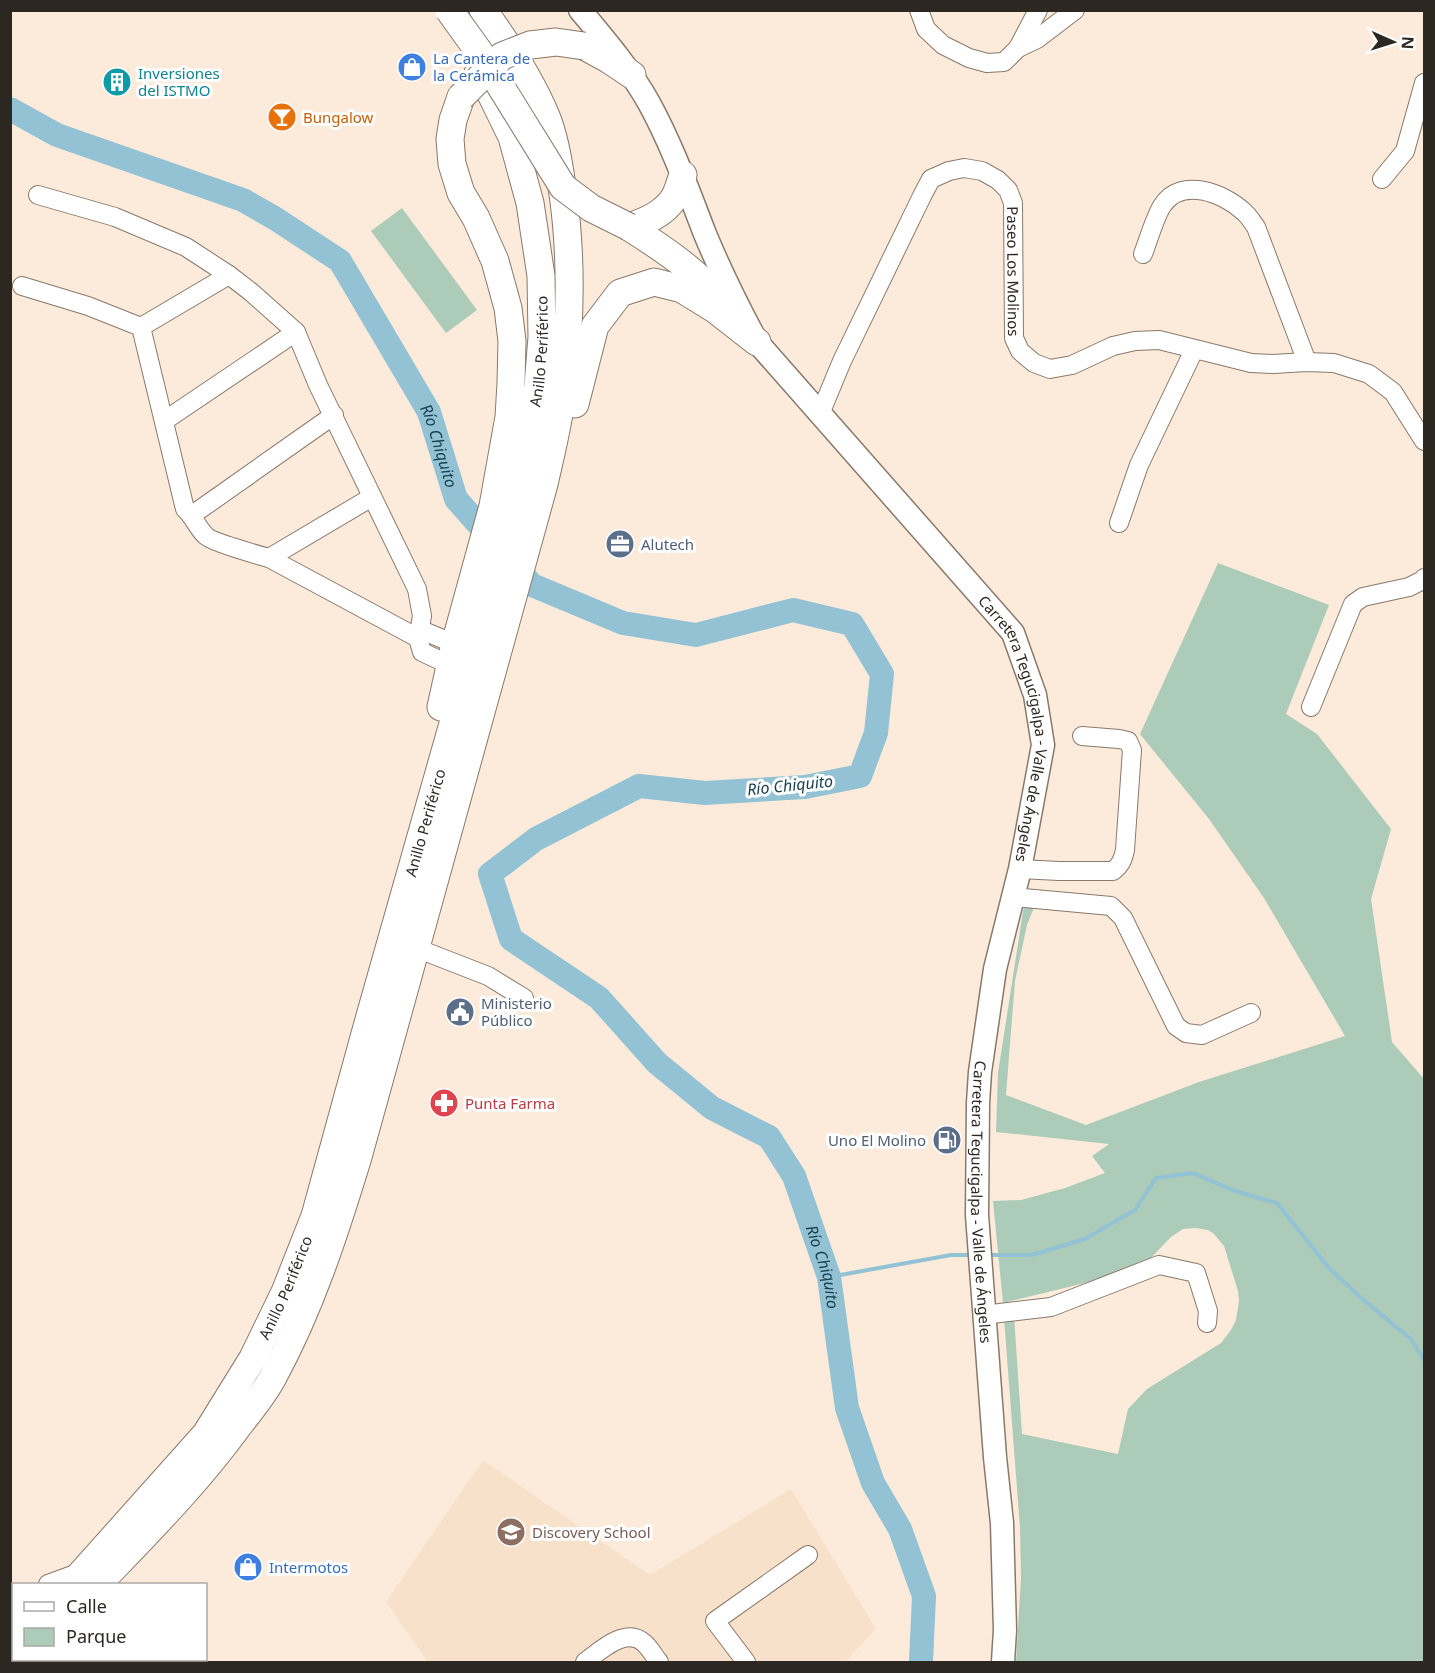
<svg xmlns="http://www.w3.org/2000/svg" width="1435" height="1673" viewBox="0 0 1435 1673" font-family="'Noto Sans',sans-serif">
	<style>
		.built { fill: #f8e1cb }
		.green { fill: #accbb8 }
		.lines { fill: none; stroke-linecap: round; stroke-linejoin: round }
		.stream { stroke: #92c2d4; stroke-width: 4 }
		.river { stroke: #92c2d4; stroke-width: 24 }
		.minor-casing { stroke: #88796b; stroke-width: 20 }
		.major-casing { stroke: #88796b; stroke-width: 25 }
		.highway-casing { stroke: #88796b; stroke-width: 29 }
		.minor { stroke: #fff; stroke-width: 18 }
		.major { stroke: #fff; stroke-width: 22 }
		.highway { stroke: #fff; stroke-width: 27 }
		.highway-bridge-casing { stroke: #88796b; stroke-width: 29; stroke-linecap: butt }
		.highway-bridge { stroke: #fff; stroke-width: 27 }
		.labels { text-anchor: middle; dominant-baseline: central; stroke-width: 6; stroke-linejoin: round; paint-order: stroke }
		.shop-label { font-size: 15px; fill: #366cbe; stroke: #fff; text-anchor: start }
		.culture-label { font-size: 15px; fill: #0d838f; stroke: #fff; text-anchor: start }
		.food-label { font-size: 15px; fill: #c56008; stroke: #fff; text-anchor: start }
		.street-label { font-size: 15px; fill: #2d2721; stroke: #fff }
		.service-label { font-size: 15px; fill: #4e5e75; stroke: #fff; text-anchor: start }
		.health-label { font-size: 15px; fill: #be3a42; stroke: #fff; text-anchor: start }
		.education-label { font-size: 15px; fill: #785e54; stroke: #fff; text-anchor: start }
		.water-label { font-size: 16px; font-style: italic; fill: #17414f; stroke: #fff }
	</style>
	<rect width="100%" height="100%" fill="#fcebdb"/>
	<!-- built -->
	<path class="built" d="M 483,1460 L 650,1575 L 791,1489 L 876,1629 L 845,1662 L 428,1662 L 386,1602 Z"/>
	<!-- green -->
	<path class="green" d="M 402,208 L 477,310 L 446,333 L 371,231 Z
		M 1218,563 L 1329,605 L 1286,714 L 1317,734 L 1391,829 L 1371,899 L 1392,1042 L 1424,1079 L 1424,1662 L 1016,1662 L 1021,1577 L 1020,1528 L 1004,1318 L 1014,1316 L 1022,1434 L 1118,1454 L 1128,1409 L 1147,1389 L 1221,1343 L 1231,1330 L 1236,1320 L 1239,1301 L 1238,1291 L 1224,1246 L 1214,1234 L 1208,1230 L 1195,1228 L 1183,1229 L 1171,1237 L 1148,1261 L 1114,1276 L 1003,1303 L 993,1201 L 1021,1200 L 1065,1188 L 1105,1173 L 1092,1156 L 1109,1144 L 996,1132 L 998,1073 L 1024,905 L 1035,905 L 1027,925 L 1015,981 L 1006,1095 L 1086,1125 L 1199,1082 L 1345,1036 L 1264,898 L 1209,819 L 1140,734 Z"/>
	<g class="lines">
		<!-- stream -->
		<path class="stream" d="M 987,1255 L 1032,1255 L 1085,1239 L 1135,1210 L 1156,1178 L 1193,1173 L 1232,1190 L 1277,1203 L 1329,1268 L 1360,1297 L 1411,1339 L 1424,1360
			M 829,1277 L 951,1255 L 974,1255"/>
		<!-- river -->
		<path class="river" id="s1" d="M 10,109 L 57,135 L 243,200 L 276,219 L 340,261 L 429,412 L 456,499 L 532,585 L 623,623 L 696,635 L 793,610 L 852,624 L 882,674 L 876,733 L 860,776 L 805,787 L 705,793 L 639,786 L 536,839 L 490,874 L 511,939 L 599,998 L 657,1063 L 712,1108 L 769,1137 L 794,1176 L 829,1277 L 847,1408 L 873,1483 L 900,1529 L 924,1596 L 921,1662"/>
		<!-- minor casing -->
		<g class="minor-casing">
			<g id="minor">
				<path d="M 919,10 L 926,29 L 943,45 L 969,58 L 987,63 L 1004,62 L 1018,48 L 1038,10"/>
				<path d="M 1018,48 L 1037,39 L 1075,10"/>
				<path d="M 1382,179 L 1405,151 L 1424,83"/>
				<path d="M 38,195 L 115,217 L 186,247 L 229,275 L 251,292 L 296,332 L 318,385 L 417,589 L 422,616 L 418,638 L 422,652 L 450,665"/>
				<path d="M 1143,254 C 1148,241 1155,217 1162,206 C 1181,176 1224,193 1244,212 C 1249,216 1252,222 1256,227 L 1307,362"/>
				<path d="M 22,286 L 88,306 L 141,327 L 185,509 C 194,517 198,529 206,536 C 212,542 258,555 269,558 L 418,638"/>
				<path d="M 141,327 L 229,275"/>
				<path id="s2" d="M 820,414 L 842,361 L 922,196 L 931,179 L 949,171 L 964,168 L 982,171 L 998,180 L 1008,190 L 1013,203 L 1014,338 L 1020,351 L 1034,363 L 1050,369 L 1072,365 L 1113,346 L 1135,341 L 1159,340 L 1251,363 L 1273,364 L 1307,362 L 1334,363 L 1369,374 L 1393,392 L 1424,441"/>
				<path d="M 164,421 L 296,332"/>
				<path d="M 192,515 L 334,415"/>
				<path d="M 1119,523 L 1139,465 L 1194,350"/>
				<path d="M 269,558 L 372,497"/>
				<path d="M 418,638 L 426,632 L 455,644"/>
				<path d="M 1311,707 L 1353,604 L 1363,597 L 1409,587 L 1423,580 L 1424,578"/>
				<path d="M 1020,869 L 1059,871 L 1113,871 C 1121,865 1123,859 1125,850 L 1132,750 L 1128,741 L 1119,739 L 1082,736"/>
				<path d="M 1013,897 L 1111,906 L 1123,918 L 1176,1026 L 1186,1033 L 1202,1035 L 1251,1013"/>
				<path d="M 416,948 L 488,976 L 524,998"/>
				<path d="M 983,1315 L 1051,1307 L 1159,1265 L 1196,1273 L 1208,1311 L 1207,1323"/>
				<path d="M 48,1584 L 81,1572"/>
				<path d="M 10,1613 L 14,1610"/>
				<path d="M 585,1662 C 600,1651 626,1626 644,1643 C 650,1648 654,1656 659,1662"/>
				<path d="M 746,1662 L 715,1621 L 808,1555"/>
			</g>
		</g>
		<!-- major casing -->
		<g class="major-casing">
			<g id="major">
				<path id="s3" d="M 580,10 C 605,40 630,69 649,103 C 672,145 688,190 705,234 C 720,270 738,307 757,342 L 1013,633 L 1035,695 L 1043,745 L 1020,869 L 995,969 L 980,1072 L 978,1103 L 977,1215 L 995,1457 L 1002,1523 L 1005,1630 L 1003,1662"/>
			</g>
		</g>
		<!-- highway casing -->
		<g class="highway-casing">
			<g id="highway">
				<path d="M 584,46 L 608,59 L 632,75"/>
				<path d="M 629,227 C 664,249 696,271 723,302"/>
				<path d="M 629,227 C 646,221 664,214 674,198 C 678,192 680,182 683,175"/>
				<path d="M 575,404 L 595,326 L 620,293 L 654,282 L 682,289 L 716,310 L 757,342"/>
				<path d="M 441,707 L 455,644 L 493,506 L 509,417 L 511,383 L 512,341 L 508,308 L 495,261 L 476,218 L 461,193 L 452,164 L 450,139 L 453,120 L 461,97"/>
				<path id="s4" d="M 72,1584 L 206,1434 L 253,1358 L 285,1292 L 315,1216 L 368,1023 L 487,604 L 511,515 L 528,440 L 538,386 L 542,337 L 541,276 L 530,203 L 512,137 L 491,94 L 478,73"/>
				<path d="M 98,1584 C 147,1533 197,1483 239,1425 C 251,1410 264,1394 273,1377 C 311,1307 335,1232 358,1157 L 544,484 C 551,453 560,418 563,386 C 571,319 572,253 562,187 C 559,163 555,138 546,116 C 530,78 507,43 483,10"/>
				<path d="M 10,1649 L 14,1645"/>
				<path d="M 23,1662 L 26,1660"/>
			</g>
		</g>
		<!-- minor -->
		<use href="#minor" class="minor"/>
		<!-- major -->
		<use href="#major" class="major"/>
		<!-- highway -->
		<use href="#highway" class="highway"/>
		<!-- highway-bridge casing -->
		<g class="highway-bridge-casing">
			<path id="highway-bridge" d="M 449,10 L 480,53 L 563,187 L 591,208 L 629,227
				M 461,97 L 502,56 L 530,45 L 556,42 L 584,46"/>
		</g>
		<!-- highway-bridge -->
		<use href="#highway-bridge" class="highway-bridge"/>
	</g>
	<!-- icons -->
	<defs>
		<g id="shop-disc" transform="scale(1.5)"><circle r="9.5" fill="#3f7fe0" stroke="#fff"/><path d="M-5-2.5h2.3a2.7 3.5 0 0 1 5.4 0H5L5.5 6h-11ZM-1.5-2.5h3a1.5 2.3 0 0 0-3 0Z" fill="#fff"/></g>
		<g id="building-disc" transform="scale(1.5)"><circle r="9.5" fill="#0f9aa8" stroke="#fff"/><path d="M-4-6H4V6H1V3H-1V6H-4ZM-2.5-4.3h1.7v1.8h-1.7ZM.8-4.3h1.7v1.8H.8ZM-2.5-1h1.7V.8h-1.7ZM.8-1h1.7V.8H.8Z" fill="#fff"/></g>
		<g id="bar-disc" transform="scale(1.5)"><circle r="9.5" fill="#e8710a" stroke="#fff"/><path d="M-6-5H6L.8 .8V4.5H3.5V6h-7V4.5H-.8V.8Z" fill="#fff"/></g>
		<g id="office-disc" transform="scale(1.5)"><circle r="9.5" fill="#5c6f8a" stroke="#fff"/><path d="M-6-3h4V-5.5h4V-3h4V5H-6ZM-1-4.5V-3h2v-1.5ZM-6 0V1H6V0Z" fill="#fff"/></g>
		<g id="civic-disc" transform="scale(1.5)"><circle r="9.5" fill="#5c6f8a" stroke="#fff"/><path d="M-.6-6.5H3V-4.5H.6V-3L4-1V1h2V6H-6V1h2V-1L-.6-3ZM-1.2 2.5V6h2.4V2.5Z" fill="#fff"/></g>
		<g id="pharmacy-disc" transform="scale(1.5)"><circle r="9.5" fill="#e0444e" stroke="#fff"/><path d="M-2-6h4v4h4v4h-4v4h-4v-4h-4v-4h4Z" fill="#fff"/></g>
		<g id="fuel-disc" transform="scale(1.5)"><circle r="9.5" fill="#5c6f8a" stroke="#fff"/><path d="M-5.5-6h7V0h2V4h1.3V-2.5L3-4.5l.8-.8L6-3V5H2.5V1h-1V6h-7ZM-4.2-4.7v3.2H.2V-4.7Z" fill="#fff"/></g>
		<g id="school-disc" transform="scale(1.5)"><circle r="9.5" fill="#8d6e63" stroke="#fff"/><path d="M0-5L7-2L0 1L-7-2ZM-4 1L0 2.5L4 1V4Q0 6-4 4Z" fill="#fff"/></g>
	</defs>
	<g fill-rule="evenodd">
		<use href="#shop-disc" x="412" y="67"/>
		<use href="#building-disc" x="117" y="82"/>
		<use href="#bar-disc" x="282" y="117"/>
		<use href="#office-disc" x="620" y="544"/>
		<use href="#civic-disc" x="460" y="1012"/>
		<use href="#pharmacy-disc" x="444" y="1103"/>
		<use href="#fuel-disc" x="947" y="1140"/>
		<use href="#school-disc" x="511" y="1532"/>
		<use href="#shop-disc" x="248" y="1567"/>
	</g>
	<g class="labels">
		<!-- shop labels -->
		<g class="shop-label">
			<text x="433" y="58">La Cantera de<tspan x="433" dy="17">la Cerámica</tspan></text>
			<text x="269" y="1567">Intermotos</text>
		</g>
		<!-- culture labels -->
		<g class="culture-label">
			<text x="138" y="73">Inversiones<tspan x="138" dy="17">del ISTMO</tspan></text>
		</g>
		<!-- food labels -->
		<g class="food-label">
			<text x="303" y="117">Bungalow</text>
		</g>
		<!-- street labels -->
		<g class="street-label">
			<text stroke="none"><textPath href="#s2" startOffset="428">Paseo Los Molinos</textPath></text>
			<text stroke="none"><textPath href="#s4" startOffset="1340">Anillo Periférico</textPath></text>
			<text stroke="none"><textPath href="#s3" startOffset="860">Carretera Tegucigalpa - Valle de Ángeles</textPath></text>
			<text stroke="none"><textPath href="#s4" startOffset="854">Anillo Periférico</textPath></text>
			<text stroke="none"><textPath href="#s3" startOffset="1346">Carretera Tegucigalpa - Valle de Ángeles</textPath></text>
			<text stroke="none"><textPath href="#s4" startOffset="368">Anillo Periférico</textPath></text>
		</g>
		<!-- service labels -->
		<g class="service-label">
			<text x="641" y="544">Alutech</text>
			<text x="481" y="1003">Ministerio<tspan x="481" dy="17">Público</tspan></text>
			<text x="926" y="1140" text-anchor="end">Uno El Molino</text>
		</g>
		<!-- health labels -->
		<g class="health-label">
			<text x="465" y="1103">Punta Farma</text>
		</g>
		<!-- education labels -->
		<g class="education-label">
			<text x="532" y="1532">Discovery School</text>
		</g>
		<!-- water labels -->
		<g class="water-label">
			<text stroke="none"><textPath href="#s1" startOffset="576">Río Chiquito</textPath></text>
			<text transform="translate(790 785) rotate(-6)">Río Chiquito</text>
			<text stroke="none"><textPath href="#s1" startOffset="2178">Río Chiquito</textPath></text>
		</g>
	</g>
	<!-- border -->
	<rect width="1435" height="1673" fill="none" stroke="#2d2721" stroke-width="24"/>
	<!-- legend -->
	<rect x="12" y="1583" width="195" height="78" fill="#ffffff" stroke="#aba9a6" stroke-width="1.5"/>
	<rect x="24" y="1602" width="30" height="9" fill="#ffffff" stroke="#aba9a6" stroke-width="1.5"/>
	<text x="66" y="1613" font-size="18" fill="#2d2721">Calle</text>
	<rect x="24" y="1628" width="30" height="18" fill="#accbb8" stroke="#aba9a6" stroke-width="1.5"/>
	<text x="66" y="1643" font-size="18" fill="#2d2721">Parque</text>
	<!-- north arrow -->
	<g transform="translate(1393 42) rotate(93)" stroke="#ffffff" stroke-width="4.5" paint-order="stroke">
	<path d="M0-4.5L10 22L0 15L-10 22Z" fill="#2d2721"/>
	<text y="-9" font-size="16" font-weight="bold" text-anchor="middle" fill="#2d2721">N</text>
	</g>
</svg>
